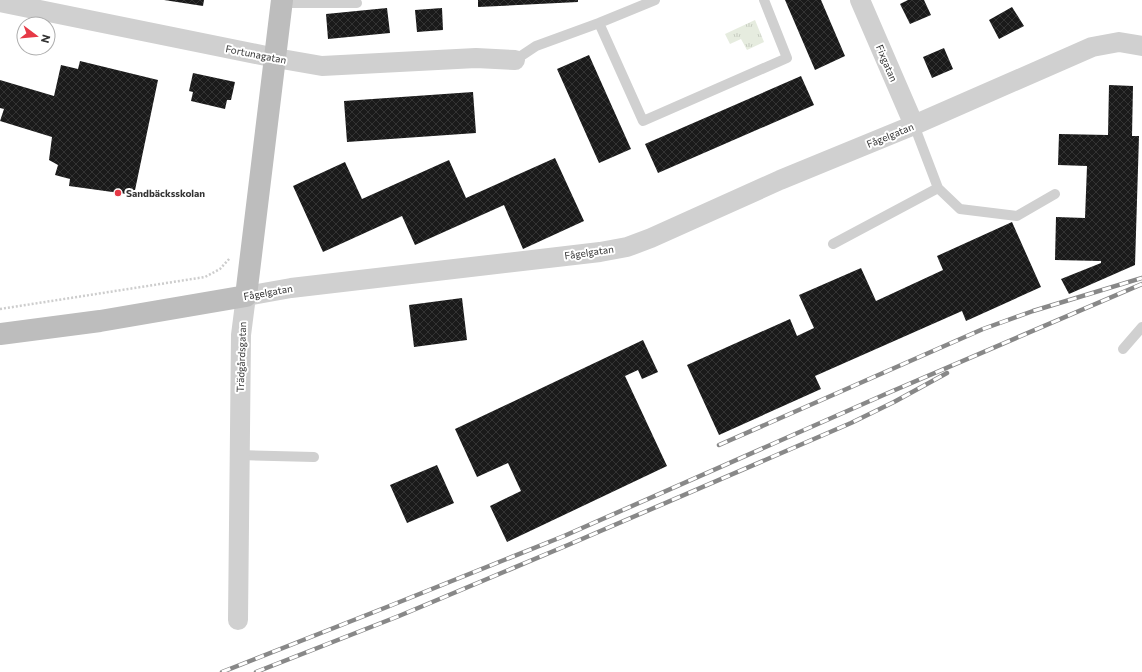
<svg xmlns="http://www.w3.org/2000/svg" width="1142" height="672" viewBox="0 0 1142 672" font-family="Commissioner,sans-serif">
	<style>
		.park { fill: url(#park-tufts) }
		.building { fill: url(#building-cross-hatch) }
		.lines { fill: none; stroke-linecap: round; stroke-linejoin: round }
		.path { stroke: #cdcdcd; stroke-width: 2.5; stroke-dasharray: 2 2; stroke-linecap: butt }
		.lane { stroke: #d0d0d0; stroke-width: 10 }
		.street { stroke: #d0d0d0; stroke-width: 20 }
		.secondary { stroke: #bdbdbd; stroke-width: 22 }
		.rail-casing { stroke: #888; stroke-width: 4.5 }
		.rail { stroke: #fff; stroke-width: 3; stroke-dasharray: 9; stroke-linecap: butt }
		.poi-dot { fill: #e63946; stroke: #fff; stroke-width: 1.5 }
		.labels { text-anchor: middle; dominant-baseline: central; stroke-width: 4; stroke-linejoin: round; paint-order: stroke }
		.street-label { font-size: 10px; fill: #333; stroke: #fff }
		.poi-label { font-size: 10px; font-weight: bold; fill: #333; stroke: #fff; text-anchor: start }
	</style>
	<defs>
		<pattern id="park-tufts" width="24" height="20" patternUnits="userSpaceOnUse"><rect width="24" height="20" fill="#e6ecdf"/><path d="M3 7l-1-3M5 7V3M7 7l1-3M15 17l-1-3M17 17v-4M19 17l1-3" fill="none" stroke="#c6cbc0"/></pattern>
		<pattern id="building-cross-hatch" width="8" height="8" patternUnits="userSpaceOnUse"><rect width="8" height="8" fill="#1a1a1a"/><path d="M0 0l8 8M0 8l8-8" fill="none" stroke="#333"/></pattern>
	</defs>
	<rect width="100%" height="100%" fill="#fff"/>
	<!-- park -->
	<path class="park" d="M 755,20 L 764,42 L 747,50 L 741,39 L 730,44 L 725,34 Z"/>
	<!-- building -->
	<path class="building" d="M 164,0 L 204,0 L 203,6 Z
		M 478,0 L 578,0 L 578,2 L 478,7 Z
		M 785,0 L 821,0 L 845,56 L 815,70 Z
		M 908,0 L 924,0 L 931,15 L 910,24 L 900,4 Z
		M 1012,7 L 1024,26 L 999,39 L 989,20 Z
		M 387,8 L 390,33 L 328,39 L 326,14 Z
		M 442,8 L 443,30 L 417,32 L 415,10 Z
		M 944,48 L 953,69 L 932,78 L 923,57 Z
		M 589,55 L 631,149 L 599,163 L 557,69 Z
		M 80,61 L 158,80 L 134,195 L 69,186 L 70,179 L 55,175 L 58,165 L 49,160 L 52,137 L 0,121 L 4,109 L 0,108 L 0,80 L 54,96 L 61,65 L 78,69 Z
		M 193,73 L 235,82 L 231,100 L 227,100 L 225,109 L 191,101 L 193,92 L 189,91 Z
		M 801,76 L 814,105 L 658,173 L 645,144 Z
		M 1109,85 L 1133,86 L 1132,136 L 1139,136 L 1135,265 L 1069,294 L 1061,279 L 1101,263 L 1101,261 L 1055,260 L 1056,217 L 1085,218 L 1087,166 L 1058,165 L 1059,134 L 1108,135 Z
		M 473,92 L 476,133 L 347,142 L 344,101 Z
		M 555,158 L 584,221 L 523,249 L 504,205 L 415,245 L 402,216 L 323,252 L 293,186 L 345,162 L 362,199 L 449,160 L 466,198 Z
		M 1012,222 L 1041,287 L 966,321 L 962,311 L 815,376 L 821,389 L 719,435 L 687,365 L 790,319 L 797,336 L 814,328 L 799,295 L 861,268 L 876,301 L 943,270 L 937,256 Z
		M 462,298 L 467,340 L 414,347 L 409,305 Z
		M 643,340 L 658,372 L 642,379 L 638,370 L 625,376 L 667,466 L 507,542 L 490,506 L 521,491 L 508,463 L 477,477 L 455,429 Z
		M 437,465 L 454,503 L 407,523 L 390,485 Z"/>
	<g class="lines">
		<!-- path -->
		<path class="path" d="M 0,309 L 205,277 L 220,269 L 230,258"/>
		<!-- lane -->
		<path class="lane" d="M 282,3 L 357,3
			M 599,23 L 643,121 L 787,58 L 764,0
			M 515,60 L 536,46 L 599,23 L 655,0
			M 914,125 L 938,188 L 960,209 L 1017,216 L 1055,194
			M 833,244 L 938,188
			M 1123,349 L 1142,327
			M 239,455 L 314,457"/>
		<!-- street -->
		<path class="street" d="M 860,0 L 914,125
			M 0,2 L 276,58 L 322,66 L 476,58 L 515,60
			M 238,620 L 241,335 L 246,296 L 291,288 L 600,252 L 627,247 L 651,238 L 780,180 L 914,125 L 1092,47 L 1119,42 L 1142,46"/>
		<!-- secondary -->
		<path class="secondary" d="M 0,334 L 100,321 L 246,296 L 282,0"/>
		<!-- rail casing -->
		<g class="rail-casing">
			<path id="rail" d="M 719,445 L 983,329 L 1033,311 L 1142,278
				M 222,672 L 392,605 L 564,536 L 888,393 L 1142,284
				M 256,672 L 399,616 L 568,545 L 851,423 L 894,402 L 947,373"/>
		</g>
		<!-- rail -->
		<use href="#rail" class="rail"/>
	</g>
	<!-- markers -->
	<circle class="poi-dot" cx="118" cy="193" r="4"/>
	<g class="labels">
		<!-- street labels -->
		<g class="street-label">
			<text transform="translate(256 54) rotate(11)">Fortunagatan</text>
			<text transform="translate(887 63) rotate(67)">Fixgatan</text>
			<text transform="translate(890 135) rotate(-22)">Fågelgatan</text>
			<text transform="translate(589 252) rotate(-8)">Fågelgatan</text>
			<text transform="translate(268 292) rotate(-10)">Fågelgatan</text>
			<text transform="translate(241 357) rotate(-88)">Trädgårdsgatan</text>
		</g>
		<!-- poi labels -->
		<g class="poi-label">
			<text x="126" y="193">Sandbäcksskolan</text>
		</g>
	</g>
	<!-- north arrow -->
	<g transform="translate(36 36) rotate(106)"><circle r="19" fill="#ffffff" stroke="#adadad"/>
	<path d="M0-3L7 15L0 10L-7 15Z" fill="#e63946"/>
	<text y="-6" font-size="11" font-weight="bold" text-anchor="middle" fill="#333333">N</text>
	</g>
</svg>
